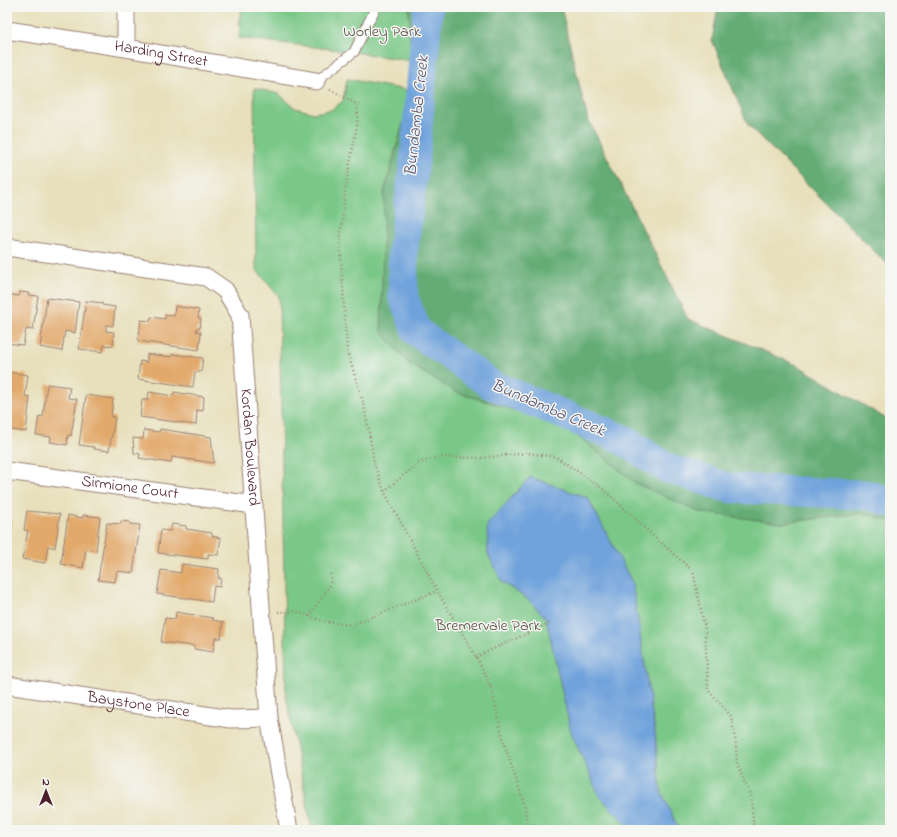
<svg xmlns="http://www.w3.org/2000/svg" width="897" height="837" viewBox="0 0 897 837" font-family="'Indie Flower',sans-serif">
	<style>
		.green { fill: #7ac887; stroke: #627459 }
		.forest { fill: #63ac74; stroke: #566650 }
		.water { fill: #6fa2db; stroke: #5c6083 }
		.lines { fill: none; stroke-linecap: round; stroke-linejoin: round }
		.river { stroke: #6fa2db; stroke-width: 30 }
		.building { fill: #e2a96b }
		.lane-casing { stroke: #998073; stroke-width: 11 }
		.street-casing { stroke: #998073; stroke-width: 19 }
		.path { stroke: #998073; stroke-width: 2.5; stroke-dasharray: 1 3; stroke-linecap: butt }
		.lane { stroke: #fff; stroke-width: 9 }
		.street { stroke: #fff; stroke-width: 17 }
		.labels { text-anchor: middle; dominant-baseline: central; stroke-width: 3; stroke-linejoin: round; paint-order: stroke }
		.park-label { font-size: 16px; fill: #585247; stroke: #f6f6f2 }
		.street-label { font-size: 16px; fill: #4a1f2b; stroke: #f6f6f2 }
		.water-label { font-size: 17px; font-style: italic; fill: #595371; stroke: #f6f6f2 }
	</style>
	<rect width="100%" height="100%" fill="#f6f6f2"/>
	<filter id="ink" filterUnits="userSpaceOnUse"><feTurbulence type="fractalNoise" baseFrequency=".025" numOctaves="2"/><feDisplacementMap in="SourceGraphic" scale="8" xChannelSelector="R" yChannelSelector="G"/><feConvolveMatrix kernelMatrix="1 2 1 2 8 2 1 2 1" color-interpolation-filters="sRGB"/></filter>
	<filter id="wash" filterUnits="userSpaceOnUse"><feTurbulence type="fractalNoise" baseFrequency=".012" numOctaves="4" result="noise"/><feDisplacementMap in="SourceGraphic" scale="16" xChannelSelector="R" yChannelSelector="G"/><feGaussianBlur stdDeviation="0.9" result="paint"/><feColorMatrix in="noise" values="0 0 0 0 0 0 0 0 0 0 0 0 0 0 0 0 0 1.4 0 .05"/><feComposite in="paint" operator="in"/></filter>
	<g filter="url(#wash)">
		<rect width="100%" height="100%" fill="#e8e0bb"/>
		<!-- green -->
		<path class="green" d="M 241,7 L 409,7 L 411,61 L 347,51 L 239,38 Z
			M 347,79 L 412,91 L 384,193 L 456,392 L 564,425 L 637,484 L 781,523 L 862,513 L 890,521 L 890,830 L 312,830 L 286,696 L 279,297 L 256,269 L 254,88 L 279,94 L 295,108 L 314,113 L 331,110 L 343,101 Z"/>
		<!-- forest -->
		<path class="forest" d="M 409,7 L 561,7 L 587,117 L 688,319 L 797,365 L 890,421 L 890,521 L 862,513 L 781,523 L 699,512 L 637,484 L 564,425 L 456,392 L 409,364 L 381,331 L 384,193 L 412,91 Z
			M 718,7 L 890,7 L 890,267 L 748,125 L 712,40 Z"/>
		<!-- water -->
		<path class="water" d="M 530,477 L 588,498 L 632,582 L 655,732 L 661,791 L 679,830 L 632,830 L 600,797 L 571,732 L 546,618 L 529,600 L 502,582 L 488,554 L 487,525 Z"/>
		<g class="lines">
			<!-- river -->
			<path class="river" d="M 428,7 L 415,157 L 403,251 L 403,296 L 417,332 L 492,385 L 620,438 L 667,468 L 729,488 L 868,495 L 890,502"/>
		</g>
		<g id="blocks">
			<!-- building -->
			<path class="building" d="M 20,292 L 29,293 L 28,295 L 38,296 L 33,330 L 26,329 L 23,345 L 7,343 L 7,294 L 19,296 Z
				M 47,298 L 79,302 L 75,333 L 65,331 L 62,351 L 40,347 Z
				M 86,301 L 102,303 L 102,305 L 115,307 L 113,326 L 106,325 L 106,331 L 114,332 L 113,346 L 104,345 L 103,352 L 79,349 Z
				M 175,306 L 199,310 L 198,318 L 201,319 L 200,328 L 197,328 L 196,331 L 201,332 L 199,350 L 138,341 L 141,320 L 150,321 L 151,317 L 165,319 L 165,315 L 174,316 Z
				M 147,354 L 172,357 L 172,354 L 203,358 L 201,372 L 195,372 L 193,387 L 138,379 L 140,361 L 147,362 Z
				M 7,372 L 28,375 L 25,396 L 30,397 L 26,432 L 11,430 L 12,427 L 7,426 Z
				M 47,384 L 70,387 L 68,398 L 77,399 L 71,436 L 68,435 L 67,445 L 50,442 L 51,437 L 36,435 L 39,416 L 43,417 Z
				M 149,392 L 173,396 L 174,392 L 204,397 L 203,411 L 197,410 L 196,425 L 140,417 L 142,400 L 148,400 Z
				M 86,395 L 113,399 L 111,417 L 115,417 L 109,451 L 94,449 L 94,447 L 79,445 Z
				M 160,429 L 211,437 L 214,463 L 172,457 L 171,463 L 139,458 L 140,454 L 134,453 L 133,438 L 143,439 L 144,430 L 159,432 Z
				M 27,511 L 60,514 L 55,548 L 48,546 L 45,563 L 22,559 L 28,531 L 24,530 Z
				M 68,515 L 83,518 L 83,515 L 100,517 L 96,551 L 86,549 L 83,568 L 61,564 Z
				M 7,518 L 12,519 L 8,545 L 7,545 Z
				M 121,521 L 130,522 L 130,524 L 140,525 L 133,573 L 117,571 L 115,582 L 98,580 L 107,523 L 121,524 Z
				M 172,524 L 186,526 L 186,529 L 212,533 L 212,536 L 221,538 L 218,555 L 208,554 L 208,559 L 158,553 L 161,530 L 170,531 Z
				M 182,564 L 219,569 L 218,578 L 221,578 L 220,587 L 214,586 L 212,602 L 157,594 L 161,570 L 181,573 Z
				M 176,612 L 213,618 L 213,620 L 223,622 L 221,638 L 215,638 L 213,652 L 194,649 L 194,646 L 161,642 L 165,618 L 175,619 Z"/>
		</g>
	</g>
	<g filter="url(#ink)">
		<use href="#blocks" fill-opacity="0" stroke="#998073" stroke-width="1"/>
		<g class="lines">
			<!-- lane casing -->
			<g class="lane-casing">
				<path id="lane" d="M 316,81 L 354,52 L 376,7"/>
			</g>
			<!-- street casing -->
			<g class="street-casing">
				<g id="street">
					<path d="M 126,7 L 126,48"/>
					<path id="s1" d="M 7,30 L 126,48 L 316,81"/>
					<path id="s2" d="M 7,247 L 206,277 L 225,290 L 240,315 L 269,718 L 289,830"/>
					<path id="s3" d="M 7,471 L 254,505"/>
					<path id="s4" d="M 7,685 L 231,719 L 269,718"/>
				</g>
			</g>
			<!-- path -->
			<path class="path" d="M 330,89 L 358,105 L 357,125 L 345,190 L 340,243 L 347,351 L 364,405 L 375,466 L 384,491 L 437,591 L 482,667 L 492,690 L 504,743 L 525,806 L 527,825 L 526,830
				M 384,491 L 419,463 L 438,457 L 481,458 L 527,453 L 556,457 L 602,488 L 659,541 L 693,571 L 705,629 L 708,690 L 731,716 L 736,744 L 737,764 L 751,797 L 754,830
				M 278,612 L 295,611 L 326,622 L 352,625 L 437,591
				M 309,616 L 331,584 L 330,571
				M 476,657 L 552,622"/>
			<!-- lane -->
			<use href="#lane" class="lane"/>
			<!-- street -->
			<use href="#street" class="street"/>
		</g>
	</g>
	<g class="labels">
		<!-- park labels -->
		<g class="park-label">
			<text x="382" y="32">Worley Park</text>
			<text x="488" y="626">Bremervale Park</text>
		</g>
		<!-- street labels -->
		<g class="street-label">
			<text stroke="none"><textPath href="#s1" startOffset="156">Harding Street</textPath></text>
			<text stroke="none"><textPath href="#s2" startOffset="386">Kordan Boulevard</textPath></text>
			<text stroke="none"><textPath href="#s3" startOffset="124">Sirmione Court</textPath></text>
			<text stroke="none"><textPath href="#s4" startOffset="133">Baystone Place</textPath></text>
		</g>
		<!-- water labels -->
		<g class="water-label">
			<text transform="translate(417 116) rotate(-84)">Bundamba Creek</text>
			<text transform="translate(548 408) rotate(23)">Bundamba Creek</text>
		</g>
	</g>
	<!-- margin -->
	<rect width="897" height="837" fill="none" stroke="#f6f6f2" stroke-width="24"/>
	<!-- north arrow -->
	<g transform="translate(46 791)" stroke="#f6f6f2" stroke-width="3" paint-order="stroke">
	<path d="M0-3L7 15L0 10L-7 15Z" fill="#4a1f2b"/>
	<text y="-6" font-size="11" font-weight="bold" text-anchor="middle" fill="#4a1f2b">N</text>
	</g>
</svg>
